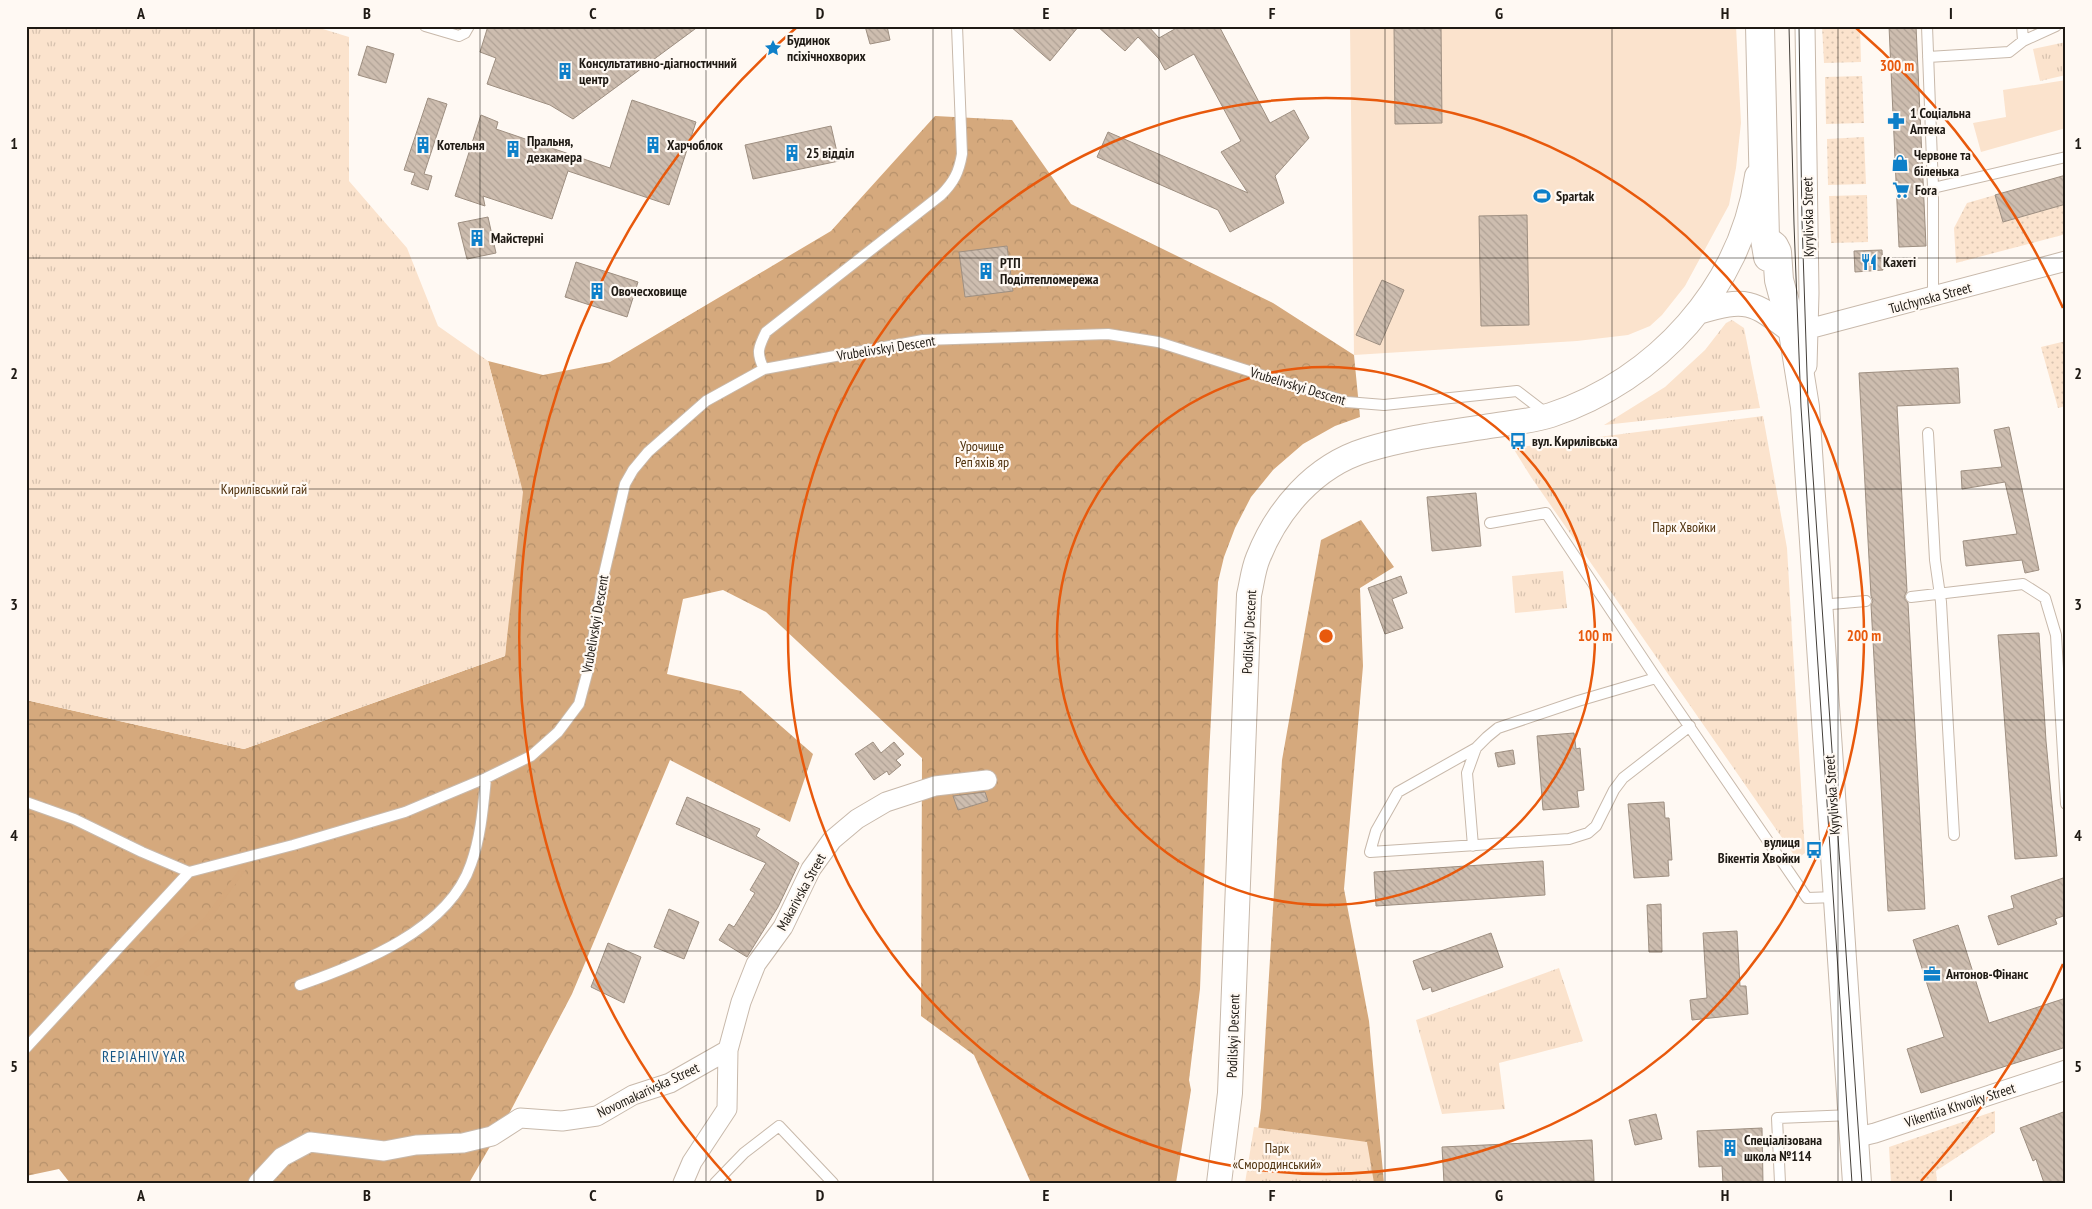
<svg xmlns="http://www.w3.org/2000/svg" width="2092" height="1209" viewBox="0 0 2092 1209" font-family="'PT Sans Narrow',sans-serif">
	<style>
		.grass { fill: url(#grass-dots) }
		.forest { fill: url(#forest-crowns) }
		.park { fill: url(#park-tufts) }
		.garden { fill: #fbe3cd }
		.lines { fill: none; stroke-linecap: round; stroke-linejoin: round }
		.stream { stroke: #d5a87c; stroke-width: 5.5 }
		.building { fill: url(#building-back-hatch); stroke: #9e8f81 }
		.service-casing { stroke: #c8b9ab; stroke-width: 12 }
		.minor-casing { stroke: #c8b9ab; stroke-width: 21 }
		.tertiary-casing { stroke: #c8b9ab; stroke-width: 26 }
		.secondary-casing { stroke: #c8b9ab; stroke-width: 30 }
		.service { stroke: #fff; stroke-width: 10 }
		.minor { stroke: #fff; stroke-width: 19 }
		.tertiary { stroke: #fff; stroke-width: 24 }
		.secondary { stroke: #fff; stroke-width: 28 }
		.tram { stroke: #443f39; stroke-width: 1 }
		.grid { fill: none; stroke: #1f1a14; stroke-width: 1; stroke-opacity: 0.55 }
		.ring { fill: none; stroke: #e8590c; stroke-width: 2.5 }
		.labels { text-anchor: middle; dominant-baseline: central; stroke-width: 4.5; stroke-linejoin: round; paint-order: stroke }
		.poi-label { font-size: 14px; font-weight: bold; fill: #1f1a14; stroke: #fff9f3; text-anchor: start }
		.street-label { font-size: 14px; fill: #1f1a14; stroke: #fff9f3 }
		.park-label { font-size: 14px; fill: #4f310d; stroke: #fff9f3 }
		.neighbourhood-label { font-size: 15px; letter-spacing: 1px; fill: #185887; stroke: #fff9f3 }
		.centre { fill: #e8590c; stroke: #fff9f3; stroke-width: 2.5 }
		.ring-label { font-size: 15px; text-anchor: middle; font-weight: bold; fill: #e8590c; stroke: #fff9f3; stroke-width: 4.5; stroke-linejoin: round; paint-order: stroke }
		.neatline { fill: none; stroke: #1f1a14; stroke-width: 2 }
		.grid-label { font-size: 16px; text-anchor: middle; font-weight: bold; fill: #1f1a14 }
	</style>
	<defs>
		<pattern id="grass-dots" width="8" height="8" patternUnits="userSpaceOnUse" patternTransform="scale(1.25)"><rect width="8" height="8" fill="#fbe3cd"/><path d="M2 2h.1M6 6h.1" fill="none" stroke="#d7c2af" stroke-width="1.8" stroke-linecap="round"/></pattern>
		<pattern id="forest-crowns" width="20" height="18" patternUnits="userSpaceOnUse" patternTransform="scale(1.25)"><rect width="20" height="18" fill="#d5a97d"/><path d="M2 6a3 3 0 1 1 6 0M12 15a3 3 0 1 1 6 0" fill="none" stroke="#b6916b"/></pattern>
		<pattern id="park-tufts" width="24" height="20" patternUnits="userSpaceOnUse" patternTransform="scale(1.25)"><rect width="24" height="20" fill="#fbe3cd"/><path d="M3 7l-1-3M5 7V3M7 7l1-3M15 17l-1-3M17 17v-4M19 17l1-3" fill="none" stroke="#d7c2af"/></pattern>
		<pattern id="building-back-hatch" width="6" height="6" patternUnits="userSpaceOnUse" patternTransform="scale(1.25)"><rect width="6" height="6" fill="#cdbdaf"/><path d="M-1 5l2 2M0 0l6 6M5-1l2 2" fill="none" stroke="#b0a296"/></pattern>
	</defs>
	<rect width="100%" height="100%" fill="#fff9f3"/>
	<!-- grass -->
	<path class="grass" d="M 1822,26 L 1860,26 L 1861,62 L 1824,63 Z
		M 1862,76 L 1864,123 L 1826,124 L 1825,77 Z
		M 1864,137 L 1866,184 L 1828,185 L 1827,139 Z
		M 1867,195 L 1868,242 L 1831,243 L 1829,196 Z
		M 1995,195 L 2003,222 L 2066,204 L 2066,234 L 1956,263 L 1954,228 L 1967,203 Z
		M 2066,341 L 2066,406 L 2058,408 L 2041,347 Z
		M 1995,1111 L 1995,1132 L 1936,1171 L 1937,1183 L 1891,1183 L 1889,1147 Z"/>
	<!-- forest -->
	<path class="forest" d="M 935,116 L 1012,120 L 1071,204 L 1273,303 L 1354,355 L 1360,417 L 1335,426 L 1303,444 L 1273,470 L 1251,497 L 1235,528 L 1224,557 L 1218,582 L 1208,776 L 1200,989 L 1189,1080 L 1191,1090 L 1176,1183 L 1031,1183 L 974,1055 L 921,1016 L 922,758 L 766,612 L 723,590 L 683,599 L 667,674 L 741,691 L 813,754 L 790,822 L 670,760 L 572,994 L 511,1110 L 469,1183 L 70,1183 L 59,1169 L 26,1176 L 26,700 L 244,749 L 505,656 L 518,474 L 488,361 L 543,375 L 610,362 L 831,231 Z
		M 1361,520 L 1394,567 L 1360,588 L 1363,666 L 1344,889 L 1369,1021 L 1384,1183 L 1251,1183 L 1261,1108 L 1282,760 L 1321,540 Z"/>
	<!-- park -->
	<path class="park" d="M 26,26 L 313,26 L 349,37 L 349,181 L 407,248 L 438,326 L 488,361 L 523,492 L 505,656 L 244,749 L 26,700 Z
		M 2066,42 L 2066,75 L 2040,81 L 2033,49 Z
		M 1732,320 L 1744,328 L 1760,408 L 1604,425 L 1665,387 L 1705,350 L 1726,323 Z
		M 1763,416 L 1787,548 L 1805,853 L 1798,858 L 1794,855 L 1531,477 L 1513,448 Z
		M 1563,571 L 1567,608 L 1515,613 L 1512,576 Z
		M 1559,968 L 1583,1041 L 1499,1063 L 1505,1109 L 1442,1114 L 1416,1020 Z
		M 1254,1127 L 1367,1142 L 1374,1183 L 1245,1183 Z"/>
	<!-- garden -->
	<path class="garden" d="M 1350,26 L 1736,26 L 1741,123 L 1736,168 L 1729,205 L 1685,286 L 1662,315 L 1650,326 L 1628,335 L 1577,341 L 1354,355 Z
		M 2066,80 L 2066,128 L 1981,152 L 1973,123 L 2006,117 L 2003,90 Z"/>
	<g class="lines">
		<!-- stream -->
		<path class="stream" d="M 147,973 L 207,919 L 243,869 L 255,838"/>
	</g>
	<!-- building -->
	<path class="building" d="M 488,26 L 699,26 L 573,119 L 550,105 L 487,84 L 496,58 L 480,52 Z
		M 865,26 L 887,26 L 890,40 L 870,44 Z
		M 1010,26 L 1079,26 L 1050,61 Z
		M 1097,26 L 1148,26 L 1159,38 L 1180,26 L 1219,26 L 1270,123 L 1294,110 L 1309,138 L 1275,176 L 1284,203 L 1230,232 L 1218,210 L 1097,157 L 1108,132 L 1248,193 L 1221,152 L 1241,141 L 1194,54 L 1165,70 L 1159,59 L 1138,37 L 1125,51 Z
		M 1394,26 L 1441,26 L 1442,123 L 1395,124 Z
		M 1889,26 L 1916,26 L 1926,246 L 1899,247 Z
		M 367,46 L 394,54 L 386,83 L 358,75 Z
		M 428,98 L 447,104 L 424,174 L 432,176 L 428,190 L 411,184 L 415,173 L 404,170 Z
		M 632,100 L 696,122 L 669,205 L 568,171 L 552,219 L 483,196 L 485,206 L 455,196 L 481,115 L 498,122 L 496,129 L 610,168 Z
		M 831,126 L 839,161 L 753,179 L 745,145 Z
		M 2066,175 L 2066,204 L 2003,222 L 1995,195 Z
		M 1527,215 L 1529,325 L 1481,326 L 1479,216 Z
		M 488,217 L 496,253 L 467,259 L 458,223 Z
		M 1007,246 L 1013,291 L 965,297 L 959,252 Z
		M 1882,250 L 1883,270 L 1855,272 L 1854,251 Z
		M 576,262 L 638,282 L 627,317 L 565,297 Z
		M 1382,280 L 1404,290 L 1380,345 L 1356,335 Z
		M 1958,368 L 1960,403 L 1897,406 L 1907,591 L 1904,597 L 1908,603 L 1925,909 L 1888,911 L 1871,605 L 1873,601 L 1871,596 L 1859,373 Z
		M 2009,427 L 2039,570 L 2025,573 L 2022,560 L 1966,566 L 1963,541 L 2017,534 L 2005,482 L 1962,489 L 1961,471 L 2002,467 L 1994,430 Z
		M 1476,493 L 1481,546 L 1432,551 L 1427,497 Z
		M 1401,576 L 1407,593 L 1392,599 L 1403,628 L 1385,634 L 1368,588 Z
		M 2039,633 L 2046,741 L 2057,856 L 2015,859 L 1998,635 Z
		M 1574,733 L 1576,749 L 1580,748 L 1584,790 L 1577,791 L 1579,807 L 1543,810 L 1537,736 Z
		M 873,742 L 881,753 L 894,742 L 904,754 L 896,760 L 901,765 L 889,775 L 887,771 L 874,780 L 855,754 Z
		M 1513,750 L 1515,764 L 1498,767 L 1495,753 Z
		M 985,792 L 988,801 L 958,810 L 953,796 Z
		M 687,797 L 760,829 L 756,836 L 799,863 L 778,907 L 747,957 L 719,940 L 729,924 L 734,927 L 755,893 L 750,890 L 766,863 L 676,824 Z
		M 1664,802 L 1665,818 L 1669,818 L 1672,860 L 1668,860 L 1669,876 L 1634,878 L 1628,804 Z
		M 1543,861 L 1545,895 L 1376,906 L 1374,872 Z
		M 2066,877 L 2066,915 L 2055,919 L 2057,924 L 1998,945 L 1988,916 L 2014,908 L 2011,896 Z
		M 1661,904 L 1662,952 L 1649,952 L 1647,905 Z
		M 669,909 L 699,922 L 684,959 L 654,947 Z
		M 1958,925 L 1989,1023 L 2066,998 L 2066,1047 L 1921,1093 L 1907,1049 L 1944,1037 L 1913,940 Z
		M 1737,931 L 1740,986 L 1746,986 L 1748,1014 L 1692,1020 L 1690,1000 L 1707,998 L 1703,933 Z
		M 1491,933 L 1503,967 L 1432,992 L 1431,987 L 1423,990 L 1413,961 Z
		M 608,943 L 641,957 L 624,1003 L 591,987 Z
		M 2066,1111 L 2066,1183 L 2044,1183 L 2036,1159 L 2033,1161 L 2020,1128 Z
		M 1656,1114 L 1662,1139 L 1635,1145 L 1629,1120 Z
		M 1762,1128 L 1763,1183 L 1723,1183 L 1722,1166 L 1699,1167 L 1697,1131 Z
		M 1592,1140 L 1594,1181 L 1444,1183 L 1442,1147 Z"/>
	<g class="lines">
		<!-- service casing -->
		<g class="service-casing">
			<path id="service" d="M 425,26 L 459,36 L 465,33 L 469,26
				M 1927,26 L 1933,188 L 1933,297
				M 2023,41 L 2056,26
				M 1928,57 L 2009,52 L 2023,41 L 2022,26
				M 1933,188 L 2066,157
				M 764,369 C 756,353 758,348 766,332 L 941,195 C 954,182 959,172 962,154 L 957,26
				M 1928,433 L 1935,560 L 1941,602 L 1954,835
				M 1490,523 L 1546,513 L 1656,678 L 1807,898 L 1836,897
				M 1911,597 L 2023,584 L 2045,598 L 2056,635 L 2066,804
				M 1820,605 L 1866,601
				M 1476,748 L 1398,792 L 1376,831 L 1370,852 L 1569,839 L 1588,833 L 1596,826 L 1614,790 L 1623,778 L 1690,726
				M 26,802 L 74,819 L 142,852 L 189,872
				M 1473,846 L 1467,773 L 1476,748 L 1487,737 L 1498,728 L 1578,701 L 1656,678
				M 300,985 C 360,964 449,930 471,864 C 481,836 483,808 486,778
				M 26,1048 L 189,872 L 293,845 L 405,812 L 486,778 L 531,756 L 558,732 L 579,704 L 588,670 L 604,574 L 625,484 L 633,470 L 648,452 L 706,401 L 764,369 L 923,340 L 1108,334 L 1158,342 L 1347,402 L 1384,405 L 1517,391 L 1547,414
				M 715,1183 L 744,1153 L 779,1126 L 833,1183
				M 1780,1183 L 1777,1118 L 1852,1115"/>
		</g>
		<!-- minor casing -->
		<g class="minor-casing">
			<path id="minor" d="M 1805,26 L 1809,293 L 1807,366
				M 1797,332 L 2066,261
				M 1854,1138 L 1875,1133 L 2066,1070
				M 258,1183 L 282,1157 L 310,1142 L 384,1151 L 416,1145 L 463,1143 L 492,1136 L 520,1118 L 562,1121 L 597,1116 L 633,1095 L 670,1083 L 728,1050
				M 683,1183 L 692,1162 L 727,1109 L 728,1050 L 741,1002 L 756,964 L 783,927 L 811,869 L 832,840 L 857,819 L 886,802 L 935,786 L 987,780"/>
		</g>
		<!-- tertiary casing -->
		<g class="tertiary-casing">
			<path id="tertiary" d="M 1698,312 C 1748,297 1753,302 1793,332
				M 1219,1183 L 1230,1093 L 1249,595 C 1252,583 1253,570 1258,558 C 1277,510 1314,466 1366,450 C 1404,438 1445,433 1484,427 C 1506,423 1530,422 1551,415 C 1657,380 1741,287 1757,176"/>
		</g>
		<!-- secondary casing -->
		<g class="secondary-casing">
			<path id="secondary" d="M 1760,26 L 1765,239 L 1768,257
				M 1765,239 L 1774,246 L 1777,252 L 1779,280 L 1793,332 L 1805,407 L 1857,1183"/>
		</g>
		<!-- service -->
		<use href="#service" class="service"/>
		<!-- minor -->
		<use href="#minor" class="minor"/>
		<!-- tertiary -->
		<use href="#tertiary" class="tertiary"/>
		<!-- secondary -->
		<use href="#secondary" class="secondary"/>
		<!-- tram -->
		<path class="tram" d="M 1789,26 L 1794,224 L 1801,407 L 1852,1183
			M 1799,26 L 1802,221 L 1808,404 L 1862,1183"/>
	</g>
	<!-- grid -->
	<path class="grid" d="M 254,26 L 254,1183M 480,26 L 480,1183M 706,26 L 706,1183M 933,26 L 933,1183M 1159,26 L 1159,1183M 1385,26 L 1385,1183M 1612,26 L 1612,1183M 1838,26 L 1838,1183M 26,258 L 2066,258M 26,489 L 2066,489M 26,720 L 2066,720M 26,951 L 2066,951"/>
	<!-- distance rings -->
	<g class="ring">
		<circle cx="1326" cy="636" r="269"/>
		<circle cx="1326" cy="636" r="538"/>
		<path d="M2063 964A807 807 0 0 1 1921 1181M731 1181A807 807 0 0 1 797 27M1855 27A807 807 0 0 1 2063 308"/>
	</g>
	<!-- icons -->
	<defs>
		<g id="sight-bare" transform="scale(1.35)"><path d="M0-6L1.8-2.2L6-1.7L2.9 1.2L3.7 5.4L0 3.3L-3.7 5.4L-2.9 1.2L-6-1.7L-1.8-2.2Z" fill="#0f80c9" stroke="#fff9f3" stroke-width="2.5" paint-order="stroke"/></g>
		<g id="building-bare" transform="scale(1.35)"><path d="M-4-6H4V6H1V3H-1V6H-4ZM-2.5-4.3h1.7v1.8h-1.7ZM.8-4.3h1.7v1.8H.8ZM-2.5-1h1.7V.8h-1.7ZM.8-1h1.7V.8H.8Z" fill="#0f80c9" stroke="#fff9f3" stroke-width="2.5" paint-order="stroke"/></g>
		<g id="pharmacy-bare" transform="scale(1.35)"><path d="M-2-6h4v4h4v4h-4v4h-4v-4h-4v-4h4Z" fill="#0f80c9" stroke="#fff9f3" stroke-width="2.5" paint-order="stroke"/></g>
		<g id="shop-bare" transform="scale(1.35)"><path d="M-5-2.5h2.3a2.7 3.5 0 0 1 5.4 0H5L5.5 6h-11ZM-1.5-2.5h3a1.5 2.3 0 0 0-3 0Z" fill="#0f80c9" stroke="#fff9f3" stroke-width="2.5" paint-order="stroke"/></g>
		<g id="supermarket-bare" transform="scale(1.35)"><path d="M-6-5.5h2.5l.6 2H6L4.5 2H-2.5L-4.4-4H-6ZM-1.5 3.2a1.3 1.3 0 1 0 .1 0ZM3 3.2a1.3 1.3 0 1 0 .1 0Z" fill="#0f80c9" stroke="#fff9f3" stroke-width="2.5" paint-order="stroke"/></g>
		<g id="stadium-bare" transform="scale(1.35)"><path d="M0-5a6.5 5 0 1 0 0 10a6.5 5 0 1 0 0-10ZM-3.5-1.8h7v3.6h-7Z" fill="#0f80c9" stroke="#fff9f3" stroke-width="2.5" paint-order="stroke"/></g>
		<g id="restaurant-bare" transform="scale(1.35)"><path d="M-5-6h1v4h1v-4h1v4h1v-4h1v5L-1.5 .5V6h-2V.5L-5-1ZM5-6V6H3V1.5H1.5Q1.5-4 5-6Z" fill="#0f80c9" stroke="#fff9f3" stroke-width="2.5" paint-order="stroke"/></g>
		<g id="bus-bare" transform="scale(1.35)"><path d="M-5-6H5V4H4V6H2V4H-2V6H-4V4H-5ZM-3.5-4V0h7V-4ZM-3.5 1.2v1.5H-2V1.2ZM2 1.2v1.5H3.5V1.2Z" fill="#0f80c9" stroke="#fff9f3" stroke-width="2.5" paint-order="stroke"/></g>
		<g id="office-bare" transform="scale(1.35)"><path d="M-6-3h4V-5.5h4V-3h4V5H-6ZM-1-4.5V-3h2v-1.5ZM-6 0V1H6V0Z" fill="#0f80c9" stroke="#fff9f3" stroke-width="2.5" paint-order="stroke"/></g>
	</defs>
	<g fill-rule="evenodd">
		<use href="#sight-bare" x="773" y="48"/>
		<use href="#building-bare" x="565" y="71"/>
		<use href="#pharmacy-bare" x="1896" y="121"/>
		<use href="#building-bare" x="423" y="145"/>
		<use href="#building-bare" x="653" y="145"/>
		<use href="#building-bare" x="513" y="149"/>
		<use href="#building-bare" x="792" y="153"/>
		<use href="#shop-bare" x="1900" y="163"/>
		<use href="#supermarket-bare" x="1901" y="190"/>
		<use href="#stadium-bare" x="1542" y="196"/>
		<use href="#building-bare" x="477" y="238"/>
		<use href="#restaurant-bare" x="1869" y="262"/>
		<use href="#building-bare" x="986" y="271"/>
		<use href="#building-bare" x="597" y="291"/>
		<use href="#bus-bare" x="1518" y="441"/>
		<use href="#bus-bare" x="1814" y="850"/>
		<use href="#office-bare" x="1932" y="974"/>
		<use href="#building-bare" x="1730" y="1148"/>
	</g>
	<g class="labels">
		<!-- poi labels -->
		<g class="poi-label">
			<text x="787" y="40">Будинок<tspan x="787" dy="16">псіхічнохворих</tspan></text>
			<text x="579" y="63">Консультативно-діагностичний<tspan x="579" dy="16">центр</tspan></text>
			<text x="1910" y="113">1 Соціальна<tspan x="1910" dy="16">Аптека</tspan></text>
			<text x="527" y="141">Пральня,<tspan x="527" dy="16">дезкамера</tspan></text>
			<text x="437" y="145">Котельня</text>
			<text x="667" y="145">Харчоблок</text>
			<text x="806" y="153">25 відділ</text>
			<text x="1914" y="155">Червоне та<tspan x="1914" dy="16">біленька</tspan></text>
			<text x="1915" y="190">Fora</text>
			<text x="1556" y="196">Spartak</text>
			<text x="491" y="238">Майстерні</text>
			<text x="1883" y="262">Кахеті</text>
			<text x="1000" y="263">РТП<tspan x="1000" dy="16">Поділтепломережа</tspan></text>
			<text x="611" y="291">Овочесховище</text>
			<text x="1532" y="441">вул. Кирилівська</text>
			<text x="1800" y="842" text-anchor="end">вулиця<tspan x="1800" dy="16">Вікентія Хвойки</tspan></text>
			<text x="1946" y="974">Антонов-Фінанс</text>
			<text x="1744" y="1140">Спеціалізована<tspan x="1744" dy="16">школа №114</tspan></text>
		</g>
		<!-- street labels -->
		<g class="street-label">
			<text transform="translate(1808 217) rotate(-91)">Kyrylivska Street</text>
			<text transform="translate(1930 298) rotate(-15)">Tulchynska Street</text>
			<text transform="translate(886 348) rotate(-9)">Vrubelivskyi Descent</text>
			<text transform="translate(1298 386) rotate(17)">Vrubelivskyi Descent</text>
			<text transform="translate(595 624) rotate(-80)">Vrubelivskyi Descent</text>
			<text transform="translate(1249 632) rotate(-87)">Podilskyi Descent</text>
			<text transform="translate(1832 795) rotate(-94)">Kyrylivska Street</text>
			<text transform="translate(801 892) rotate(-61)">Makarivska Street</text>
			<text transform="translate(1233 1036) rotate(-88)">Podilskyi Descent</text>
			<text transform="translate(648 1090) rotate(-25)">Novomakarivska Street</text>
			<text transform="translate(1960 1105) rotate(-18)">Vikentiia Khvoiky Street</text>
		</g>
		<!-- park labels -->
		<g class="park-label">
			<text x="982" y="446">Урочище<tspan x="982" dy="16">Реп'яхів яр</tspan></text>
			<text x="264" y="489">Кирилівський гай</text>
			<text x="1684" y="527">Парк Хвойки</text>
			<text x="1277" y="1148">Парк<tspan x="1277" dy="16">«Смородинський»</tspan></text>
		</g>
		<!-- neighbourhood labels -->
		<g class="neighbourhood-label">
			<text x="144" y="1056">REPIAHIV YAR</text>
		</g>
	</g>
	<circle cx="1326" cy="636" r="8" class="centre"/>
	<g class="ring-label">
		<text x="1897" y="71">300 m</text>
		<text x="1595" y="641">100 m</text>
		<text x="1864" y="641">200 m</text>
	</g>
	<!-- border -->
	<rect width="2092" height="1209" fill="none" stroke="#fff9f3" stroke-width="55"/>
	<rect x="28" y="28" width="2036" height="1154" class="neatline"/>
	<g class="grid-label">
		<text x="141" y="19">A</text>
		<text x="367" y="19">B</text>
		<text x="593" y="19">C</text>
		<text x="820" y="19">D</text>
		<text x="1046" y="19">E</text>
		<text x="1272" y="19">F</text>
		<text x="1499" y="19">G</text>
		<text x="1725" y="19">H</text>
		<text x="1951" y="19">I</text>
		<text x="14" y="149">1</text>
		<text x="2078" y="149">1</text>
		<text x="14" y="379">2</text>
		<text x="2078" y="379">2</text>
		<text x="14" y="610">3</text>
		<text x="2078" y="610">3</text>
		<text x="14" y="841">4</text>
		<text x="2078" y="841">4</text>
		<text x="14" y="1072">5</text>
		<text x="2078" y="1072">5</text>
		<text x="141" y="1201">A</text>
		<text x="367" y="1201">B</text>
		<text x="593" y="1201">C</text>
		<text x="820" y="1201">D</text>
		<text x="1046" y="1201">E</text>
		<text x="1272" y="1201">F</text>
		<text x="1499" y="1201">G</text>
		<text x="1725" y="1201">H</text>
		<text x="1951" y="1201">I</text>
	</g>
</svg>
